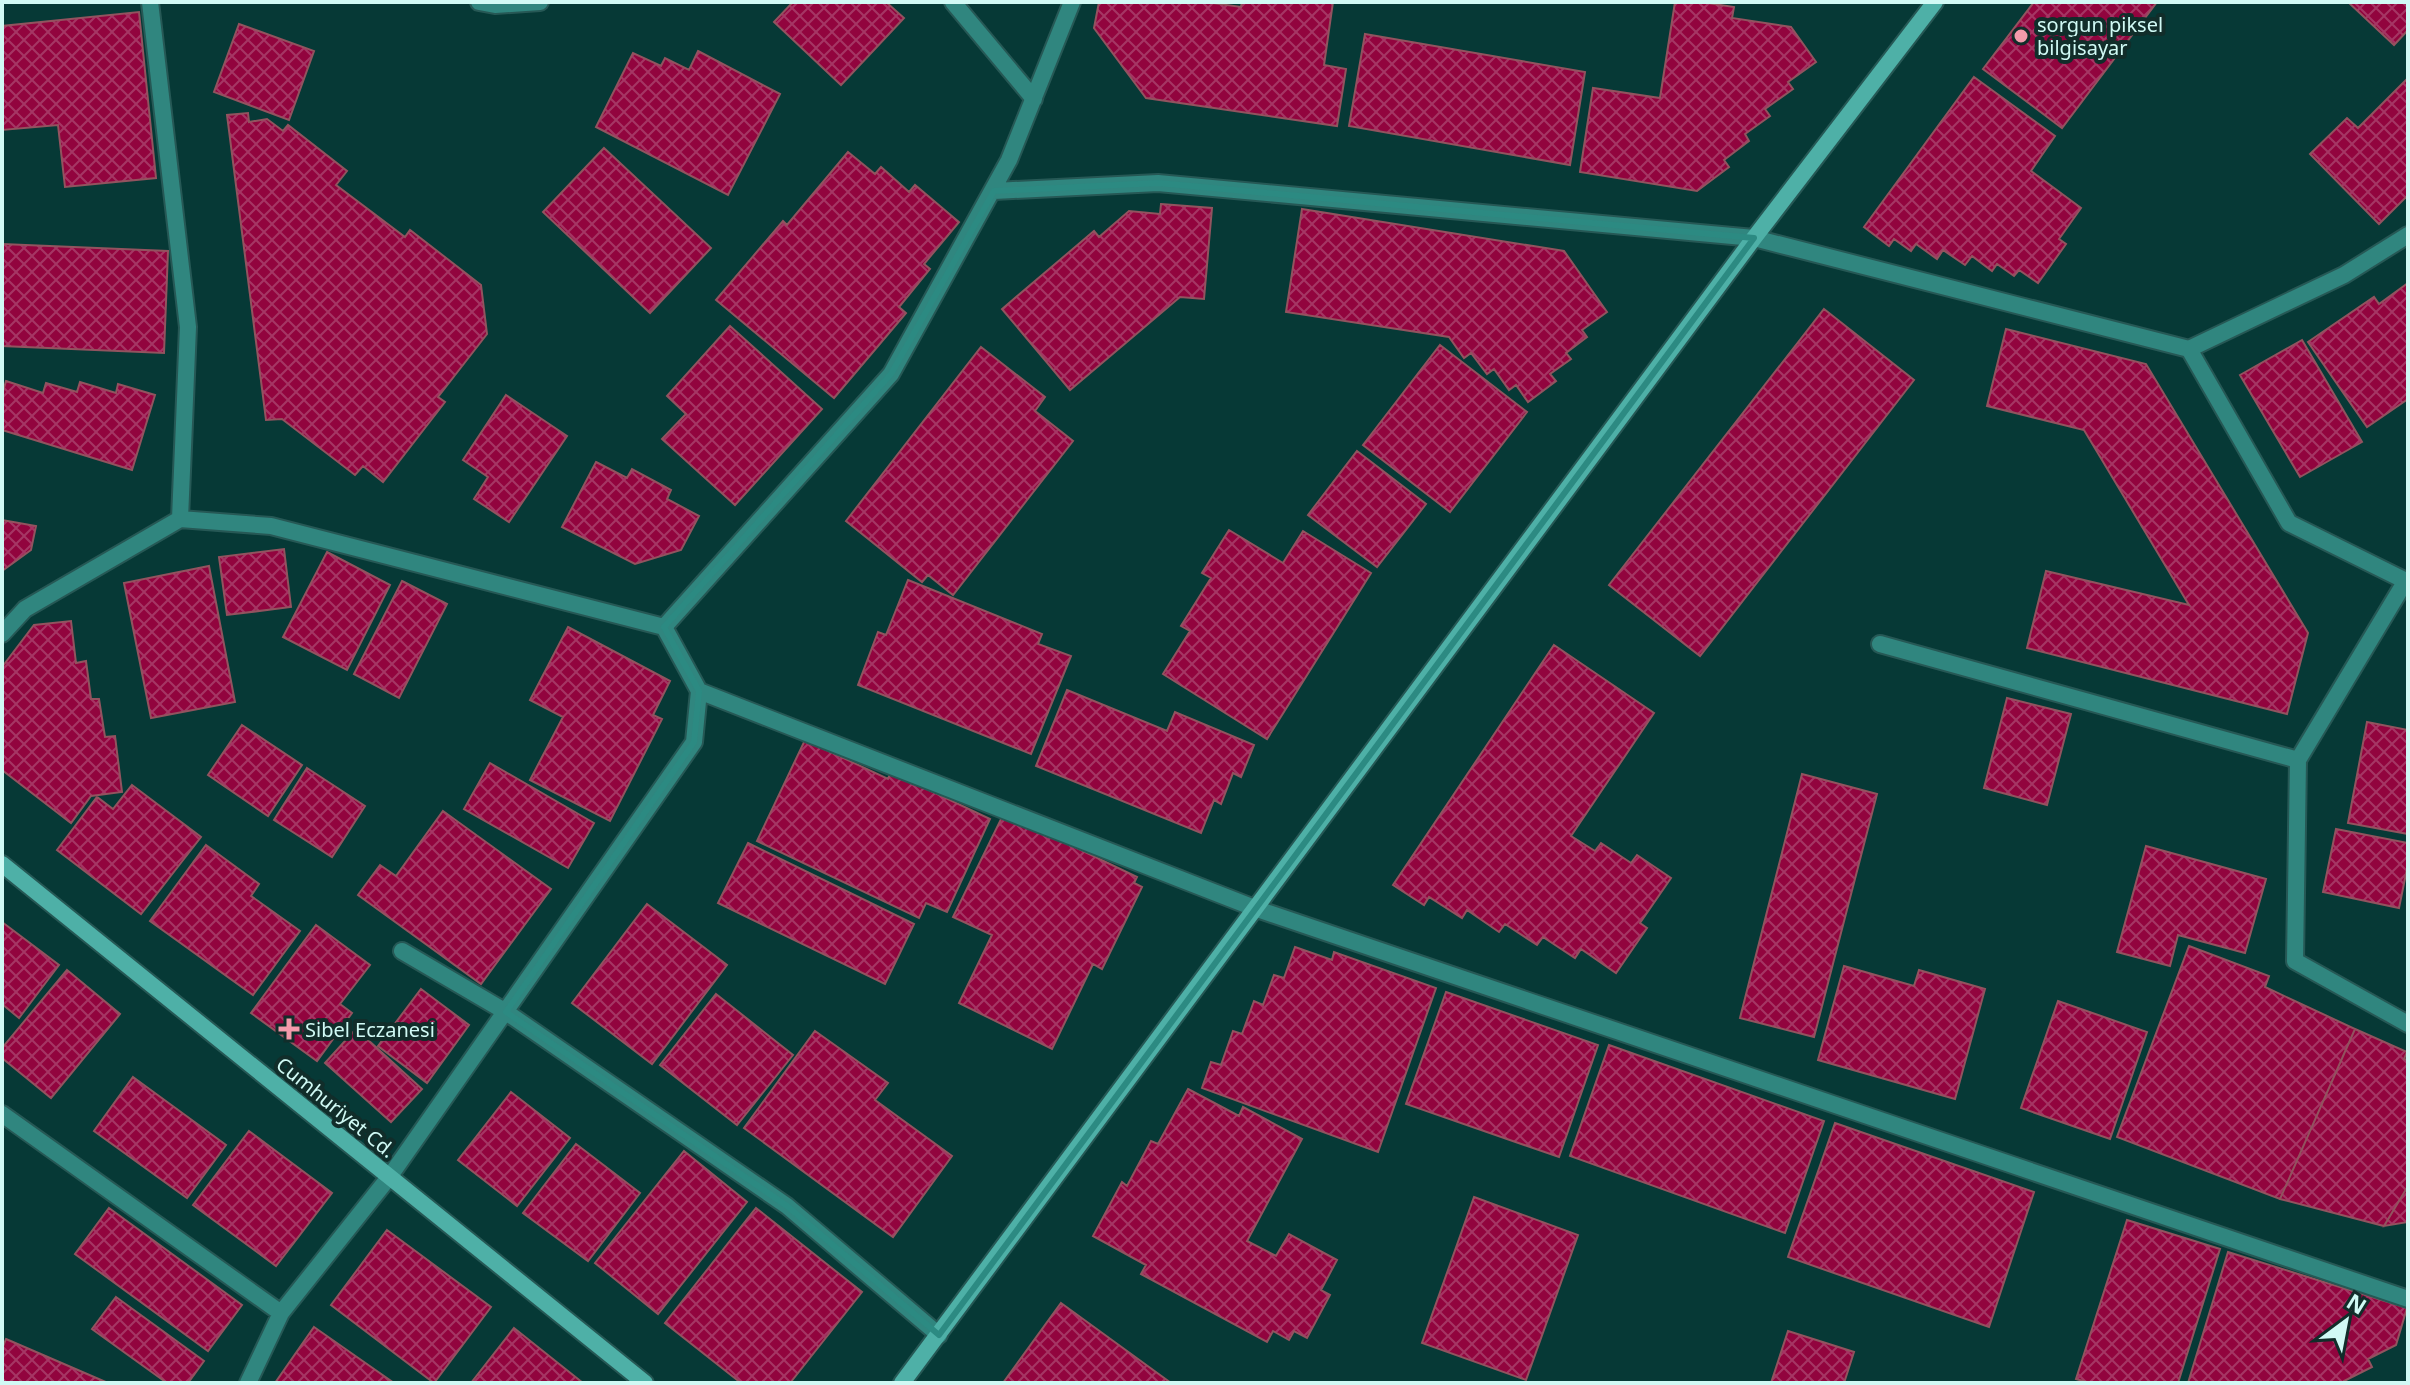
<svg xmlns="http://www.w3.org/2000/svg" width="2410" height="1385" viewBox="0 0 2410 1385" font-family="'Noto Sans',sans-serif">
	<style>
		.building { fill: url(#building-cross-hatch); stroke: #92535f; stroke-width: 2 }
		.lines { fill: none; stroke-linecap: round; stroke-linejoin: round }
		.street-casing { stroke: #265855; stroke-width: 20 }
		.secondary-casing { stroke: #265855; stroke-width: 20 }
		.street { stroke: #30867f; stroke-width: 16 }
		.secondary { stroke: #4eb0a7; stroke-width: 16 }
		.marked { fill: none; stroke: #2c8a82; stroke-width: 6; stroke-linejoin: round }
		.poi-dot { fill: #f39aab; stroke: #112d2a; stroke-width: 3 }
		.labels { text-anchor: middle; dominant-baseline: central; stroke-width: 8; stroke-linejoin: round; paint-order: stroke }
		.poi-label { font-size: 20px; fill: #d1faf5; stroke: #112d2a; text-anchor: start }
		.street-label { font-size: 20px; fill: #d1faf5; stroke: #112d2a }
	</style>
	<defs>
		<pattern id="building-cross-hatch" width="8" height="8" patternUnits="userSpaceOnUse" patternTransform="scale(2)"><rect width="8" height="8" fill="#92043e"/><path d="M0 0l8 8M0 8l8-8" fill="none" stroke="#a53664"/></pattern>
	</defs>
	<rect width="100%" height="100%" fill="#063936"/>
	<!-- building -->
	<path class="building" d="M 793,2 L 886,2 L 904,18 L 841,85 L 774,22 Z
		M 1099,2 L 1205,2 L 1241,7 L 1242,2 L 1333,2 L 1324,65 L 1346,69 L 1337,126 L 1146,98 L 1094,28 Z
		M 1675,2 L 1701,2 L 1734,7 L 1732,18 L 1791,27 L 1816,62 L 1788,82 L 1793,89 L 1765,109 L 1770,116 L 1745,134 L 1749,141 L 1724,160 L 1729,167 L 1697,191 L 1580,172 L 1593,88 L 1660,98 Z
		M 2034,2 L 2157,2 L 2062,128 L 1983,69 Z
		M 2348,2 L 2408,2 L 2408,30 L 2394,45 Z
		M 139,12 L 156,178 L 65,187 L 58,125 L 2,130 L 2,26 Z
		M 239,24 L 314,51 L 289,120 L 214,92 Z
		M 1365,34 L 1585,72 L 1570,165 L 1349,126 Z
		M 698,51 L 780,94 L 728,195 L 596,127 L 633,53 L 661,66 L 665,58 L 689,70 Z
		M 1974,77 L 2055,136 L 2031,171 L 2081,208 L 2059,239 L 2066,244 L 2038,283 L 2019,270 L 2014,276 L 1997,264 L 1992,271 L 1972,256 L 1965,265 L 1943,250 L 1937,259 L 1916,244 L 1911,251 L 1894,239 L 1889,246 L 1864,227 Z
		M 2408,78 L 2408,200 L 2406,197 L 2379,224 L 2310,154 L 2347,118 L 2358,128 Z
		M 248,113 L 249,122 L 267,119 L 283,131 L 288,125 L 347,171 L 336,185 L 405,237 L 410,230 L 481,285 L 487,334 L 438,397 L 445,402 L 383,482 L 363,466 L 355,475 L 282,419 L 266,420 L 227,115 Z
		M 604,148 L 711,248 L 650,313 L 543,212 Z
		M 848,152 L 875,174 L 881,167 L 909,192 L 915,185 L 959,222 L 924,264 L 930,269 L 899,307 L 906,313 L 834,398 L 716,300 L 783,221 L 787,225 Z
		M 1161,204 L 1212,208 L 1204,299 L 1180,297 L 1070,390 L 1002,309 L 1094,231 L 1099,237 L 1129,211 L 1160,214 Z
		M 1302,209 L 1564,251 L 1607,312 L 1582,330 L 1587,337 L 1566,353 L 1571,359 L 1550,374 L 1556,381 L 1528,402 L 1516,385 L 1509,390 L 1494,369 L 1487,374 L 1471,353 L 1464,358 L 1449,337 L 1286,312 Z
		M 2,244 L 168,251 L 164,353 L 2,346 Z
		M 2408,283 L 2408,399 L 2367,427 L 2308,342 L 2374,297 L 2379,304 Z
		M 1824,309 L 1914,380 L 1700,656 L 1609,585 Z
		M 730,326 L 822,409 L 735,505 L 662,439 L 686,414 L 667,396 Z
		M 2006,329 L 2146,364 L 2308,633 L 2287,714 L 2027,648 L 2046,571 L 2189,605 L 2084,430 L 1987,406 Z
		M 2302,340 L 2362,442 L 2300,477 L 2240,375 Z
		M 1440,345 L 1527,412 L 1450,512 L 1363,445 Z
		M 981,347 L 1045,397 L 1035,411 L 1073,441 L 953,595 L 928,575 L 922,582 L 846,521 Z
		M 6,381 L 43,393 L 46,383 L 77,392 L 80,382 L 116,393 L 118,384 L 155,395 L 132,470 L 2,430 L 2,395 Z
		M 506,395 L 567,436 L 509,522 L 474,499 L 488,477 L 463,460 Z
		M 1357,451 L 1426,504 L 1377,567 L 1308,515 Z
		M 596,462 L 627,478 L 632,469 L 671,490 L 667,499 L 699,516 L 681,550 L 635,564 L 562,527 Z
		M 2,520 L 36,526 L 31,550 L 2,571 Z
		M 1229,530 L 1283,563 L 1303,531 L 1371,573 L 1267,739 L 1163,674 L 1190,631 L 1181,626 L 1211,578 L 1202,573 Z
		M 284,549 L 291,607 L 227,615 L 219,557 Z
		M 327,552 L 390,585 L 347,670 L 283,637 Z
		M 209,566 L 235,702 L 151,718 L 124,583 Z
		M 908,580 L 1042,634 L 1038,644 L 1071,656 L 1031,754 L 858,685 L 878,632 L 886,635 Z
		M 402,581 L 447,604 L 399,698 L 354,674 Z
		M 71,621 L 76,663 L 86,661 L 91,699 L 99,699 L 105,737 L 115,736 L 122,792 L 91,796 L 71,823 L 2,770 L 2,667 L 34,625 Z
		M 568,627 L 670,681 L 653,715 L 662,719 L 610,821 L 530,780 L 563,717 L 530,700 Z
		M 1554,645 L 1654,713 L 1571,836 L 1595,851 L 1601,843 L 1631,863 L 1637,855 L 1671,878 L 1640,923 L 1647,928 L 1616,973 L 1581,949 L 1575,958 L 1543,937 L 1537,945 L 1505,924 L 1499,932 L 1467,910 L 1462,918 L 1429,897 L 1424,905 L 1393,885 Z
		M 1067,690 L 1167,731 L 1175,712 L 1254,745 L 1241,777 L 1233,773 L 1221,804 L 1214,800 L 1201,833 L 1036,766 Z
		M 2007,698 L 2071,714 L 2047,805 L 1984,788 Z
		M 2367,722 L 2408,730 L 2408,834 L 2348,823 Z
		M 242,725 L 302,765 L 268,816 L 208,775 Z
		M 805,740 L 888,779 L 891,772 L 990,819 L 947,912 L 926,903 L 919,918 L 757,841 Z
		M 490,763 L 594,823 L 568,868 L 464,809 Z
		M 307,768 L 365,806 L 332,857 L 274,820 Z
		M 1802,774 L 1877,794 L 1814,1037 L 1740,1018 Z
		M 132,785 L 201,837 L 141,914 L 57,850 L 97,797 L 113,809 Z
		M 443,811 L 551,889 L 481,984 L 358,895 L 380,865 L 396,876 Z
		M 1004,813 L 1137,877 L 1134,883 L 1142,887 L 1102,969 L 1093,964 L 1052,1049 L 959,1003 L 992,935 L 953,917 Z
		M 2336,829 L 2408,843 L 2408,864 L 2399,908 L 2323,892 Z
		M 748,843 L 914,924 L 885,984 L 718,903 Z
		M 206,845 L 259,884 L 251,896 L 300,931 L 253,995 L 150,921 Z
		M 2146,846 L 2266,879 L 2245,953 L 2178,935 L 2170,966 L 2117,952 Z
		M 647,904 L 727,965 L 652,1064 L 572,1003 Z
		M 2,922 L 59,965 L 19,1018 L 2,1004 Z
		M 316,925 L 370,965 L 340,1004 L 352,1013 L 317,1061 L 251,1013 Z
		M 2189,946 L 2269,976 L 2265,987 L 2355,1029 L 2280,1199 L 2117,1137 Z
		M 1295,947 L 1332,960 L 1334,952 L 1436,988 L 1378,1152 L 1202,1088 L 1211,1062 L 1221,1065 L 1233,1031 L 1242,1034 L 1254,1001 L 1263,1005 L 1274,975 L 1284,978 Z
		M 1844,966 L 1914,986 L 1919,970 L 1985,989 L 1955,1099 L 1818,1060 Z
		M 67,970 L 120,1014 L 51,1098 L 2,1058 L 2,1048 Z
		M 421,989 L 469,1025 L 427,1083 L 378,1046 Z
		M 1446,992 L 1598,1045 L 1559,1157 L 1406,1104 Z
		M 716,994 L 793,1055 L 737,1125 L 660,1065 Z
		M 2058,1001 L 2147,1032 L 2110,1139 L 2021,1108 Z
		M 356,1029 L 422,1089 L 391,1122 L 325,1063 Z
		M 2355,1029 L 2407,1052 L 2404,1059 L 2408,1060 L 2408,1186 L 2384,1226 L 2280,1199 Z
		M 815,1031 L 888,1083 L 875,1100 L 952,1156 L 893,1237 L 744,1128 Z
		M 1609,1045 L 1824,1121 L 1785,1233 L 1570,1156 Z
		M 133,1077 L 226,1145 L 187,1198 L 94,1131 Z
		M 1188,1089 L 1239,1116 L 1243,1107 L 1302,1139 L 1247,1241 L 1276,1256 L 1289,1234 L 1337,1260 L 1321,1290 L 1330,1295 L 1307,1338 L 1294,1331 L 1289,1340 L 1273,1331 L 1267,1342 L 1141,1274 L 1146,1265 L 1093,1236 L 1122,1182 L 1127,1186 L 1151,1141 L 1158,1144 Z
		M 511,1092 L 570,1138 L 517,1206 L 458,1160 Z
		M 1835,1123 L 2034,1192 L 1989,1327 L 1788,1257 Z
		M 249,1131 L 332,1193 L 276,1266 L 193,1205 Z
		M 576,1144 L 640,1193 L 588,1261 L 523,1213 Z
		M 684,1151 L 747,1202 L 658,1314 L 595,1263 Z
		M 2408,1186 L 2408,1222 L 2384,1226 Z
		M 1474,1197 L 1578,1235 L 1526,1380 L 1422,1343 Z
		M 109,1208 L 242,1305 L 208,1351 L 75,1254 Z
		M 756,1208 L 862,1292 L 790,1383 L 741,1383 L 665,1323 Z
		M 2127,1220 L 2220,1249 L 2178,1383 L 2090,1383 L 2076,1379 Z
		M 387,1230 L 491,1307 L 434,1383 L 331,1305 Z
		M 2228,1252 L 2407,1308 L 2396,1345 L 2368,1359 L 2372,1367 L 2344,1381 L 2345,1383 L 2188,1383 Z
		M 116,1297 L 204,1361 L 188,1383 L 167,1383 L 92,1329 Z
		M 1061,1303 L 1171,1383 L 1003,1383 Z
		M 314,1327 L 394,1383 L 275,1383 Z
		M 514,1328 L 583,1383 L 471,1383 Z
		M 1788,1331 L 1854,1352 L 1844,1383 L 1771,1383 Z
		M 6,1339 L 108,1383 L 2,1383 L 2,1349 Z"/>
	<g class="lines">
		<!-- street casing -->
		<g class="street-casing">
			<path id="street" d="M 479,2 L 495,5 L 540,2
				M 953,2 L 1034,99
				M 994,191 L 1158,183 L 1754,238 L 2189,349 L 2344,275 L 2408,235
				M 2189,349 L 2289,523 L 2408,582
				M 180,519 L 271,526 L 664,627 L 699,691 L 694,742 L 390,1176 L 281,1313 L 248,1383
				M 2405,582 L 2298,760 L 2295,961 L 2408,1024
				M 664,627 L 891,374 L 1009,160 L 1072,2
				M 2,634 L 25,609 L 180,519 L 188,327 L 150,2
				M 1880,644 L 2298,760
				M 699,691 L 1257,909 L 2408,1299
				M 402,951 L 506,1012 L 787,1206 L 939,1335
				M 2,1114 L 281,1313"/>
		</g>
		<!-- secondary casing -->
		<g class="secondary-casing">
			<path id="secondary" d="M 2,864 L 645,1383
				M 902,1383 L 1754,238 L 1935,2"/>
		</g>
		<!-- street -->
		<use href="#street" class="street"/>
		<!-- secondary -->
		<use href="#secondary" class="secondary"/>
	</g>
	<!-- marked area -->
	<path class="marked" d="M 1158,183 L 1754,238 L 939,1335 L 787,1206 L 506,1012 L 694,742 L 699,691 L 664,627 L 891,374 L 994,191 Z"/>
	<!-- markers -->
	<g class="poi-dot">
		<circle cx="2021" cy="36" r="8"/>
		<path d="M285 1017h8v8h8v8h-8v8h-8v-8h-8v-8h8z"/>
	</g>
	<g class="labels">
		<!-- poi labels -->
		<g class="poi-label">
			<text x="2037" y="24">sorgun piksel<tspan x="2037" dy="23">bilgisayar</tspan></text>
			<text x="305" y="1029">Sibel Eczanesi</text>
		</g>
		<!-- street labels -->
		<g class="street-label">
			<text transform="translate(336 1107) rotate(39)">Cumhuriyet Cd.</text>
		</g>
	</g>
	<!-- border -->
	<rect width="2410" height="1385" fill="none" stroke="#d1faf5" stroke-width="8"/>
	<!-- north arrow -->
	<g transform="translate(2346 1321) rotate(32)" stroke="#112d2a" stroke-width="6" paint-order="stroke">
	<path d="M0-6L14 30L0 20L-14 30Z" fill="#d1faf5"/>
	<text y="-12" font-size="22" font-weight="bold" text-anchor="middle" fill="#d1faf5">N</text>
	</g>
</svg>
